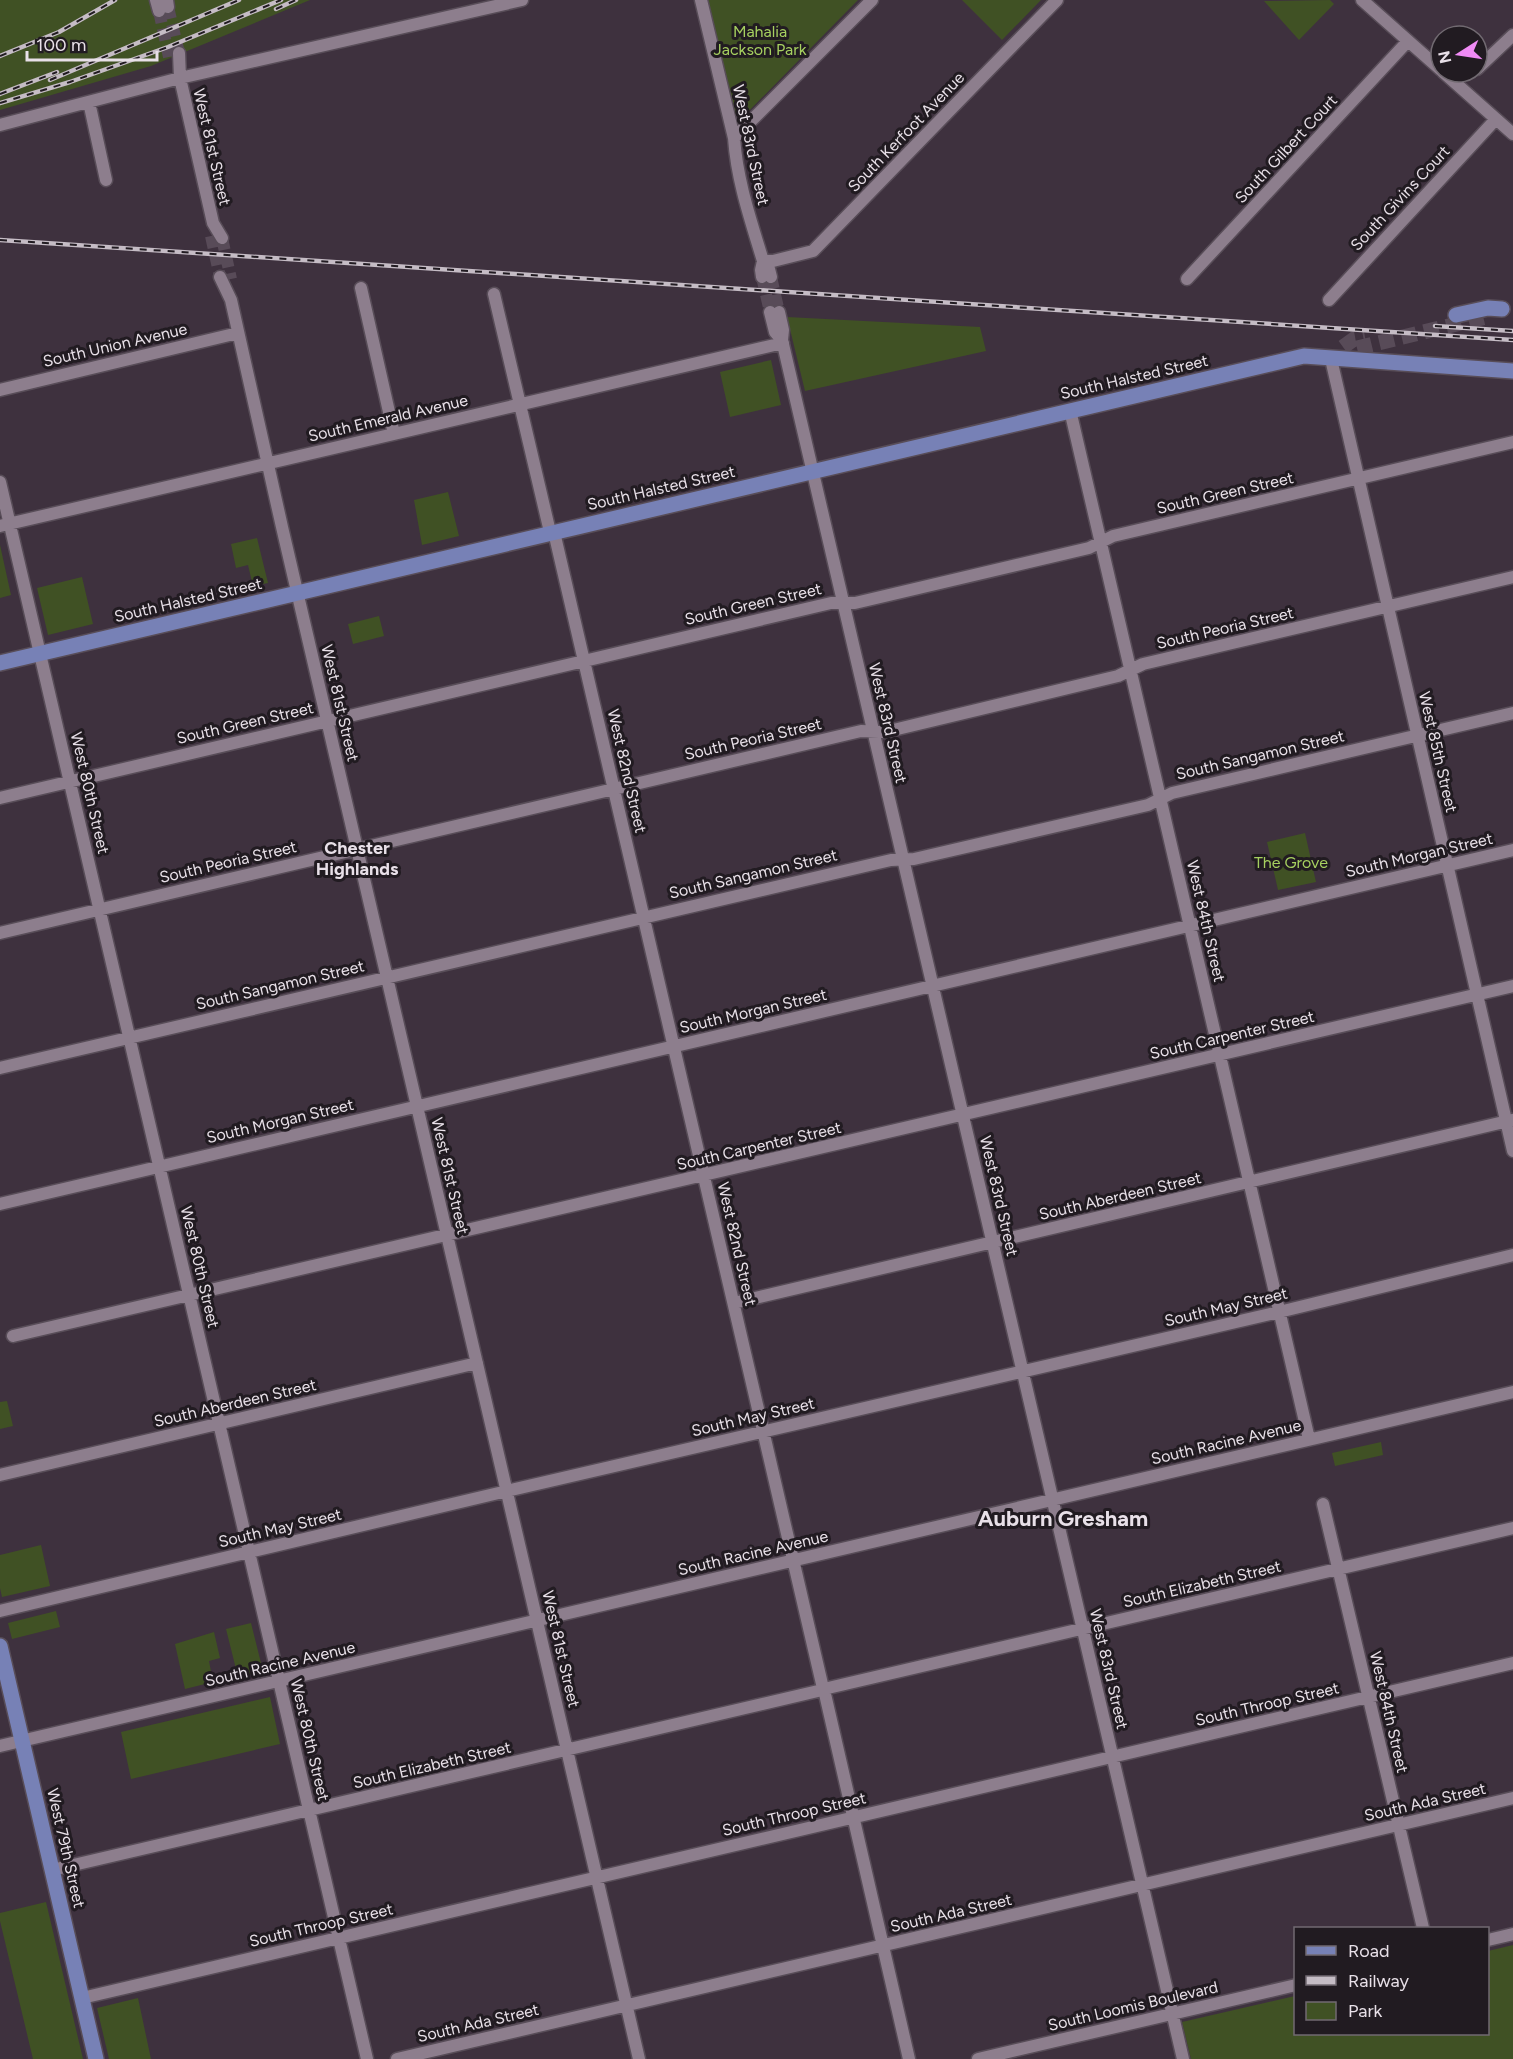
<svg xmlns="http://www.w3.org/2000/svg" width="1513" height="2059" viewBox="0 0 1513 2059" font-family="Figtree,sans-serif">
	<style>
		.green { fill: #405124 }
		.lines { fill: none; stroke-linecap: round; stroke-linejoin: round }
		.minor-tunnel { stroke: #584b58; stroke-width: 12; stroke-dasharray: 12 6; stroke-linecap: butt }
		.major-tunnel { stroke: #584b58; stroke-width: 15; stroke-dasharray: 15 8; stroke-linecap: butt }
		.minor-casing { stroke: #584d58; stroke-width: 15 }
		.major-casing { stroke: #584d58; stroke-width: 18 }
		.minor { stroke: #8d7e8d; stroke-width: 12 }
		.major { stroke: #7781b6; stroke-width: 15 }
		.rail-casing { stroke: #c5bcc5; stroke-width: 4.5 }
		.rail { stroke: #211b21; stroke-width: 2; stroke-dasharray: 7; stroke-linecap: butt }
		.labels { text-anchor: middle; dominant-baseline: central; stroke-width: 6; stroke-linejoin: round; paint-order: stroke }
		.park-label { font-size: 16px; fill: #a6d060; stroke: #211b21 }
		.street-label { font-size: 16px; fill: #e8e0e8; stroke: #211b21 }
		.neighbourhood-label { font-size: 18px; font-weight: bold; fill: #e8e0e8; stroke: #211b21 }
		.district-label { font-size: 22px; font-weight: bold; fill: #e8e0e8; stroke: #211b21 }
	</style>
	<rect width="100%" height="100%" fill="#3e313e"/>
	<!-- green -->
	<path class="green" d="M 0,0 L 310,0 L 151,66 L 0,110 Z
		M 708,0 L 858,0 L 742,118 L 735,114 Z
		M 962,0 L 1041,0 L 1002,40 Z
		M 1330,0 L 1334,4 L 1299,40 L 1264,1 Z
		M 787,317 L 980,327 L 986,351 L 805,391 Z
		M 771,360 L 781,405 L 730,417 L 720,372 Z
		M 448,492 L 459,536 L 422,545 L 414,500 Z
		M 257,538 L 268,583 L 253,586 L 248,565 L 236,568 L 231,544 Z
		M 0,545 L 11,595 L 0,598 Z
		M 82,577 L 93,624 L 48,635 L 37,588 Z
		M 379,616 L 384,636 L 353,644 L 348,624 Z
		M 1305,833 L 1316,882 L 1278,890 L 1267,842 Z
		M 7,1401 L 13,1426 L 0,1429 L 0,1402 Z
		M 1381,1442 L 1383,1455 L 1335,1466 L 1332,1453 Z
		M 41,1545 L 50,1586 L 2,1597 L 0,1588 L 0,1555 Z
		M 56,1611 L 60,1627 L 12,1639 L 8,1623 Z
		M 251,1623 L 263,1671 L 238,1677 L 226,1629 Z
		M 214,1632 L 220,1658 L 209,1661 L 213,1682 L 185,1689 L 175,1644 Z
		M 270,1697 L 280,1744 L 131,1779 L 121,1732 Z
		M 46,1902 L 83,2059 L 33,2059 L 0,1921 L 0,1913 Z
		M 1513,1945 L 1513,2059 L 1191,2059 L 1182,2022 L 1295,1996 L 1296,2034 L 1488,2034 L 1488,1951 Z
		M 138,1998 L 151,2059 L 109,2059 L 97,2008 Z"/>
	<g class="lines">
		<!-- minor-tunnel -->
		<path class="minor-tunnel" d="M 168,7 L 179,53
			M 159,11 L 169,57
			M 211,236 L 220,277
			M 222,238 L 231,279
			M 762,277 L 770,312
			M 771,277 L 779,312"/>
		<!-- major-tunnel -->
		<path class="major-tunnel" d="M 1343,347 L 1354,339 L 1365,337
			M 1357,348 L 1490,316"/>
		<!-- minor casing -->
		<g class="minor-casing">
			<path id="minor" d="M 156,0 L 159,11
				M 167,0 L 168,7
				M 701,0 L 734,138 C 737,181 751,221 763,261 L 769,269 L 771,277
				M 1362,0 L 1441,70
				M 179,53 L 180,78 L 213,223 L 222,238
				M 1477,69 L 1513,35
				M 1443,72 L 1513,134
				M 89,102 L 106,180
				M 0,125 L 180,78 L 522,0
				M 734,138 L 872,0
				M 763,261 L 773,261 L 813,251 L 1057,0
				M 220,277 L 231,300 L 282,527 L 639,2059
				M 762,277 L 761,270 L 763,261
				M 1187,279 L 1408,41
				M 361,288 L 394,434
				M 494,294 L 550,532
				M 1329,300 L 1496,119
				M 770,312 L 775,332 L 782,340
				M 779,312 L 783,330 L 782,340 L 1183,2059
				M 1331,359 L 1513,1151
				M 0,390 L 238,333
				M 1070,410 L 1309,1439
				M 0,482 L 367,2059
				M 0,526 L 783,343
				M 554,532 L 822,1684
				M 0,798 L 831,603 L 855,603 L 1089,548 L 1113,536 L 1513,442
				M 0,933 L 861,731 L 885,732 L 1118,676 L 1143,664 L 1513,577
				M 0,1068 L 891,860 L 914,859 L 1148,805 L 1172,793 L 1513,713
				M 0,1204 L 1513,850
				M 734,1303 L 1512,1120
				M 13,1336 L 1513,986
				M 0,1475 L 477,1363
				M 1323,1504 L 1423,1928
				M 0,1611 L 507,1491 L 1279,1312 L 1513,1255
				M 828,1688 L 1513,1528
				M 825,1694 L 909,2059
				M 0,1746 L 1513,1392
				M 52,1870 L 818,1691
				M 1488,1940 L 1513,1934
				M 82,1998 L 1513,1663
				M 397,2059 L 1513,1798
				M 978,2059 L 1296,1985"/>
		</g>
		<!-- major casing -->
		<g class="major-casing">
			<path id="major" d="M 1456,315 L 1488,308 L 1502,309
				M 0,663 L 1304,356 L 1513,371
				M 0,1646 L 96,2059"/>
		</g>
		<!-- minor -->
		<use href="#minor" class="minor"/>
		<!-- major -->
		<use href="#major" class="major"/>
		<!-- rail casing -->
		<g class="rail-casing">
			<path id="rail" d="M 276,9 L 296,0
				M 0,56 L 59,32 L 115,0
				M 50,80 L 239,0
				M 0,94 L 57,72
				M 0,103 L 70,82 L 168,47 L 281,0
				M 0,240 L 1513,340
				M 1435,326 L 1513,331"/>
		</g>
		<!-- rail -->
		<use href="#rail" class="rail"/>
	</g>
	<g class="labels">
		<!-- park labels -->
		<g class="park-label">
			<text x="760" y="31">Mahalia<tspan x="760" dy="18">Jackson Park</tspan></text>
			<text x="1291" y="862">The Grove</text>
		</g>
		<!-- street labels -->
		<g class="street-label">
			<text transform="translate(906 132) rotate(-46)">South Kerfoot Avenue</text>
			<text transform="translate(751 145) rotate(78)">West 83rd Street</text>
			<text transform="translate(212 147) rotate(77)">West 81st Street</text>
			<text transform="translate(1286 149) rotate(-47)">South Gilbert Court</text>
			<text transform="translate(1400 198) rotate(-47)">South Givins Court</text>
			<text transform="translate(115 345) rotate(-13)">South Union Avenue</text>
			<text transform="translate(1134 377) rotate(-13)">South Halsted Street</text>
			<text transform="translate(388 418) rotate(-13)">South Emerald Avenue</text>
			<text transform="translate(661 488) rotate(-13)">South Halsted Street</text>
			<text transform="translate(1225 493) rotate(-13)">South Green Street</text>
			<text transform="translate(188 600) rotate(-13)">South Halsted Street</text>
			<text transform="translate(753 604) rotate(-13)">South Green Street</text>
			<text transform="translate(1225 628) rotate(-13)">South Peoria Street</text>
			<text transform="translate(340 703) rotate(77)">West 81st Street</text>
			<text transform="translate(245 723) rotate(-13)">South Green Street</text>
			<text transform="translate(888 723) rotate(77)">West 83rd Street</text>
			<text transform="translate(753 739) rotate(-13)">South Peoria Street</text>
			<text transform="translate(1438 752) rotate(77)">West 85th Street</text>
			<text transform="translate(1260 755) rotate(-13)">South Sangamon Street</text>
			<text transform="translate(627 771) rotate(77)">West 82nd Street</text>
			<text transform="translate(90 793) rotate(77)">West 80th Street</text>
			<text transform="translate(1419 855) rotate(-13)">South Morgan Street</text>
			<text transform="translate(228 862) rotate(-13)">South Peoria Street</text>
			<text transform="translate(753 874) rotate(-13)">South Sangamon Street</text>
			<text transform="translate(1206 921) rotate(77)">West 84th Street</text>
			<text transform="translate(280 985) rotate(-13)">South Sangamon Street</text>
			<text transform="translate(753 1011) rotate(-13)">South Morgan Street</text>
			<text transform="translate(1232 1035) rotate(-13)">South Carpenter Street</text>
			<text transform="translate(280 1121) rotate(-13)">South Morgan Street</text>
			<text transform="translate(759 1146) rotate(-13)">South Carpenter Street</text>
			<text transform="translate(450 1176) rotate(77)">West 81st Street</text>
			<text transform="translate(999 1196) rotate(77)">West 83rd Street</text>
			<text transform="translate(1120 1196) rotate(-13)">South Aberdeen Street</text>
			<text transform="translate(737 1244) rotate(77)">West 82nd Street</text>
			<text transform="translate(200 1267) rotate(77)">West 80th Street</text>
			<text transform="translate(1226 1307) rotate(-13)">South May Street</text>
			<text transform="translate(235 1403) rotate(-13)">South Aberdeen Street</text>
			<text transform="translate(753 1417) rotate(-13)">South May Street</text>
			<text transform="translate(1226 1442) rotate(-13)">South Racine Avenue</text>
			<text transform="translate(280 1528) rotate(-13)">South May Street</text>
			<text transform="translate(753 1553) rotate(-13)">South Racine Avenue</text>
			<text transform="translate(1202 1584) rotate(-13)">South Elizabeth Street</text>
			<text transform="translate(561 1649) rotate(77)">West 81st Street</text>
			<text transform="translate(280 1664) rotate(-13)">South Racine Avenue</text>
			<text transform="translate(1109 1669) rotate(77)">West 83rd Street</text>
			<text transform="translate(1267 1704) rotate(-13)">South Throop Street</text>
			<text transform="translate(1389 1712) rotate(77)">West 84th Street</text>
			<text transform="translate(310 1740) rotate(77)">West 80th Street</text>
			<text transform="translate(432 1765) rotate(-13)">South Elizabeth Street</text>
			<text transform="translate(1425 1802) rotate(-13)">South Ada Street</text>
			<text transform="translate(794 1814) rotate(-13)">South Throop Street</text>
			<text transform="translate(66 1848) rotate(77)">West 79th Street</text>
			<text transform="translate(951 1913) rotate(-13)">South Ada Street</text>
			<text transform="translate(321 1925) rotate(-13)">South Throop Street</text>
			<text transform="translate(1133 2006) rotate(-13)">South Loomis Boulevard</text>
			<text transform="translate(478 2023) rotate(-13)">South Ada Street</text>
		</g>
		<!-- neighbourhood labels -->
		<g class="neighbourhood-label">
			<text x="357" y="848">Chester<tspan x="357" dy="21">Highlands</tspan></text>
		</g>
		<!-- district labels -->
		<g class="district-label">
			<text x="1063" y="1518">Auburn Gresham</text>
		</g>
	</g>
	<!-- legend -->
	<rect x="1294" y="1927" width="195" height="108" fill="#211b21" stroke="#716a71" stroke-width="1.5"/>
	<rect x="1306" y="1946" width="30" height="9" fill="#7781b6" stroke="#716a71" stroke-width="1.5"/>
	<text x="1348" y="1957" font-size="18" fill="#e8e0e8">Road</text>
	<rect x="1306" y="1976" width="30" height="9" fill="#c5bcc5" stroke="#716a71" stroke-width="1.5"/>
	<text x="1348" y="1987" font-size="18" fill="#e8e0e8">Railway</text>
	<rect x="1306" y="2002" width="30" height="18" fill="#405124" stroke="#716a71" stroke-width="1.5"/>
	<text x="1348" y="2017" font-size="18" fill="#e8e0e8">Park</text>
	<!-- north arrow -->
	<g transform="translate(1459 54) rotate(258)"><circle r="28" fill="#211b21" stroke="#716a71" stroke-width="1.5"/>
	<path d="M0-4.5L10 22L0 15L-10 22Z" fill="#f08bf5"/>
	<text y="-9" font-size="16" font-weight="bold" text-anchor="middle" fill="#e8e0e8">N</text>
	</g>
	<!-- scale -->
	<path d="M27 51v9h130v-9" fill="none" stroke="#e8e0e8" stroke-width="3"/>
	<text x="36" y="51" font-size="18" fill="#e8e0e8" stroke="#211b21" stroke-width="4.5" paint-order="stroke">100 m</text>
</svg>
